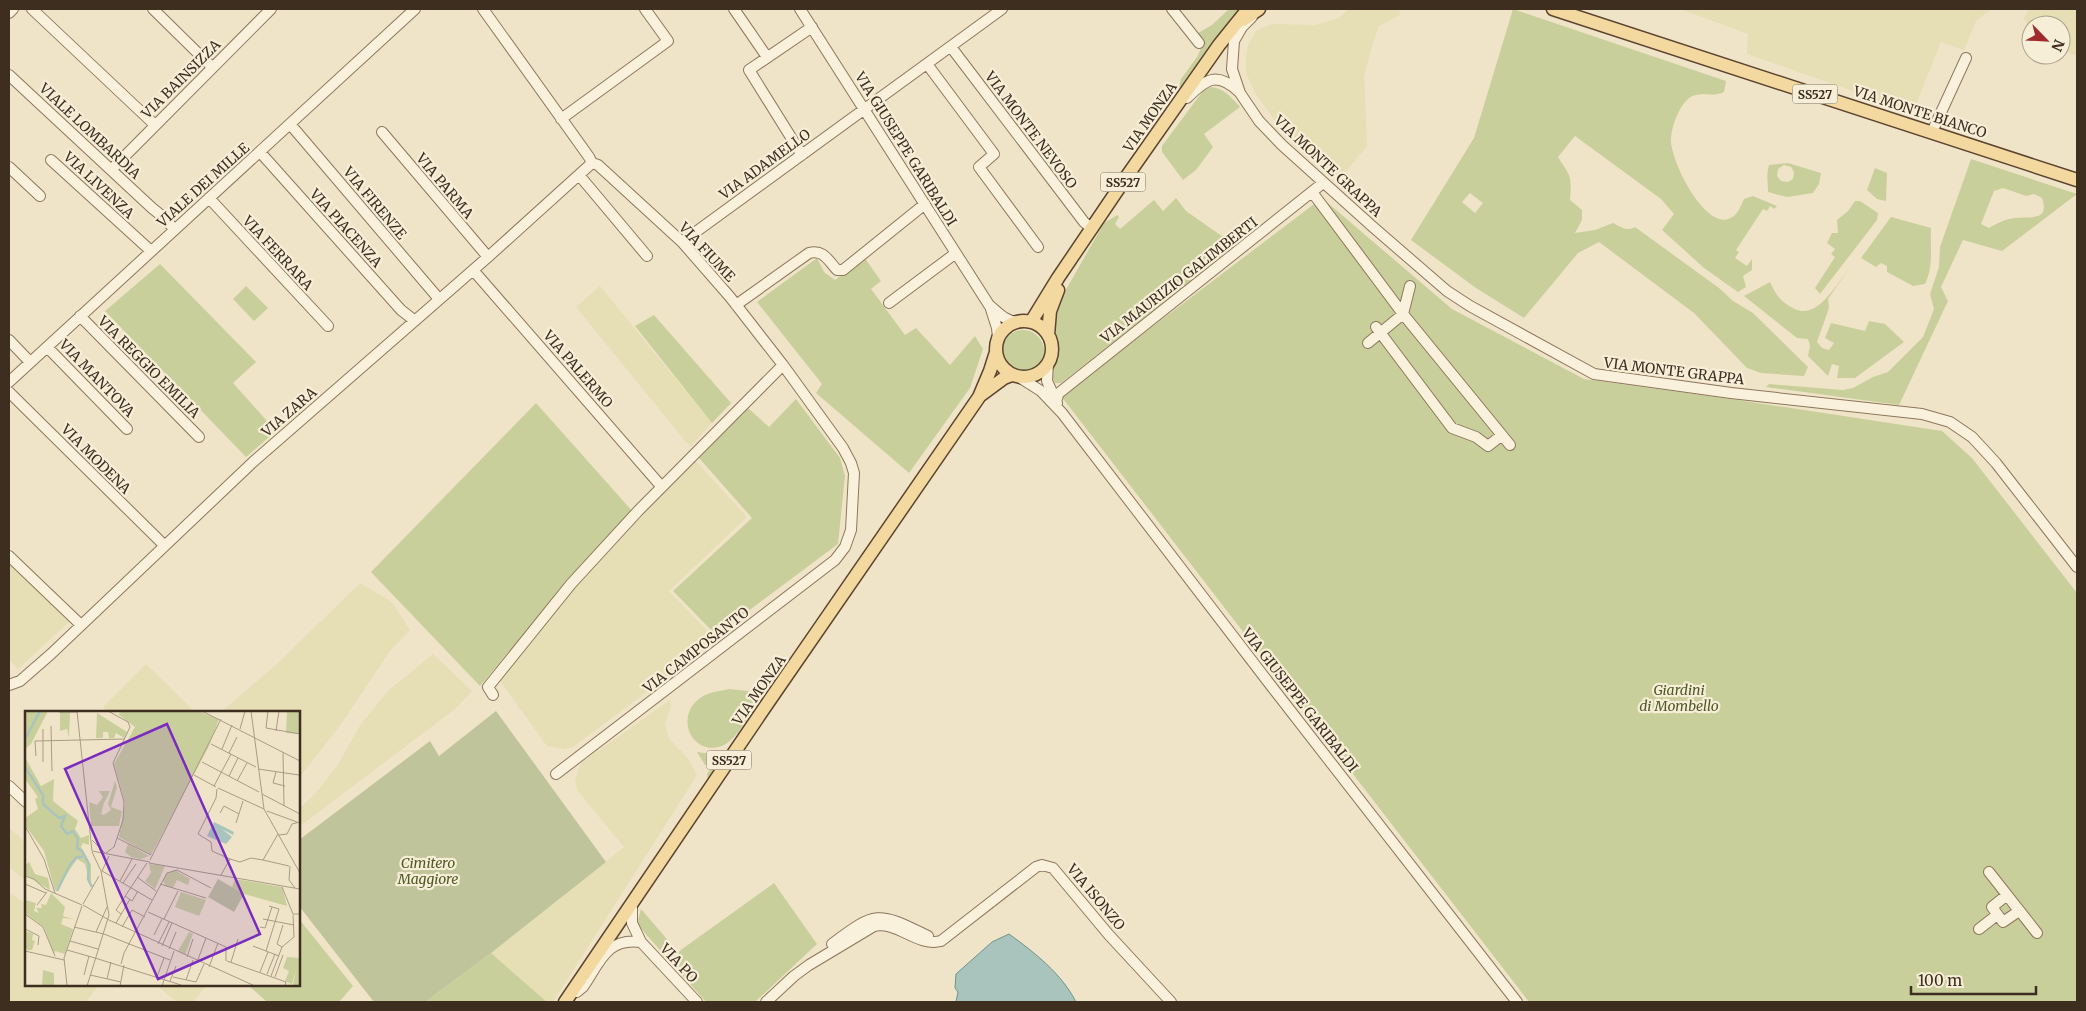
<svg xmlns="http://www.w3.org/2000/svg" width="2086" height="1011" viewBox="0 0 2086 1011" font-family="Merriweather,serif">
	<style>
		.farmland { fill: #e6deb5 }
		.green { fill: #c9cf9b; fill-rule: evenodd }
		.cemetery { fill: #bfc49a }
		.water { fill: #a9c4bc; stroke: #6f938a }
		.lines { fill: none; stroke-linecap: round; stroke-linejoin: round }
		.minor-casing { stroke: #8d765c; stroke-width: 12 }
		.major-casing { stroke: #5b4430; stroke-width: 15 }
		.minor { stroke: #faf1dc; stroke-width: 10 }
		.major { stroke: #f3d9a0; stroke-width: 12 }
		.labels { text-anchor: middle; dominant-baseline: central; stroke-width: 4.5; stroke-linejoin: round; paint-order: stroke }
		.shield { fill: #f7eed8; stroke: #756857; stroke-width: 1 }
		.shield-label { font-size: 12px; font-weight: bold; fill: #3d2e20 }
		.street-label { font-size: 14px; fill: #3d2e20; stroke: #f7eed8 }
		.park-label { font-size: 14px; font-style: italic; fill: #4d5a26; stroke: #f7eed8 }
		.inset-river { fill: none; stroke: #a9c4bc; stroke-width: 2.5 }
		.inset-road { fill: none; stroke: #a89b85; stroke-width: 1 }
		.view { fill: #7b2cbf; fill-opacity: 0.15; stroke: #7b2cbf; stroke-width: 2.5 }
		.inset-edge { fill: none; stroke: #3d2e20; stroke-width: 2.5 }
	</style>
	<rect width="100%" height="100%" fill="#f0e4c8"/>
	<!-- farmland -->
	<path class="farmland" d="M 1348,9 L 1399,9 L 1400,15 L 1379,26 L 1372,46 L 1364,76 L 1367,146 L 1339,180 L 1287,137 L 1255,93 L 1246,73 L 1246,59 L 1248,46 L 1256,31 L 1272,24 L 1316,25 L 1339,18 Z
		M 1680,9 L 1991,9 L 1976,21 L 1964,50 L 1941,42 L 1913,112 L 1747,54 L 1748,34 Z
		M 2029,9 L 2077,9 L 2077,56 L 2061,50 L 2061,25 L 2031,25 L 2031,28 L 2027,24 L 2024,18 Z
		M 600,286 L 712,423 L 690,447 L 576,307 Z
		M 693,458 L 747,517 L 669,591 L 716,640 L 573,747 L 564,749 L 547,746 L 500,681 L 597,558 Z
		M 9,563 L 70,621 L 18,669 L 9,660 Z
		M 360,583 L 392,602 L 410,630 L 390,651 L 339,727 L 299,778 L 299,712 L 221,712 L 278,663 Z
		M 433,654 L 472,691 L 455,709 L 299,827 L 299,809 L 315,794 L 337,766 L 361,724 L 388,691 Z
		M 146,664 L 195,712 L 107,712 L 103,707 Z
		M 670,700 L 671,707 L 665,723 L 669,739 L 688,758 L 697,775 L 553,1002 L 547,1002 L 491,953 L 624,847 L 577,790 L 575,779 L 581,763 Z
		M 9,827 L 26,844 L 26,881 L 9,867 Z
		M 9,892 L 26,904 L 26,985 L 99,985 L 86,1002 L 9,1002 Z
		M 156,985 L 207,985 L 193,1002 L 177,1002 Z"/>
	<!-- green -->
	<path class="green" d="M 1229,9 L 1242,9 L 1185,81 L 1176,98 L 1181,79 L 1197,57 L 1203,44 L 1198,33 L 1212,25 Z
		M 1513,9 L 1726,81 L 1724,92 C 1713,98 1698,90 1688,99 C 1678,108 1672,126 1671,138 C 1669,158 1703,227 1728,219 C 1738,216 1740,207 1744,199 L 1753,196 L 1777,206 L 1774,209 L 1770,206 L 1767,211 L 1763,209 L 1736,250 L 1739,252 L 1735,258 L 1747,266 L 1752,259 L 1752,270 L 1743,276 L 1746,287 L 1738,292 L 1704,268 L 1662,230 L 1674,214 L 1661,199 L 1575,136 L 1558,157 C 1571,177 1572,176 1570,200 L 1582,210 L 1582,220 L 1575,233 L 1595,230 L 1613,223 C 1621,227 1627,232 1635,227 L 1719,288 L 1733,301 L 1753,313 L 1808,367 L 1804,376 L 1761,373 L 1747,368 L 1694,313 L 1599,242 L 1578,253 L 1524,318 L 1476,288 L 1411,240 L 1474,138 ZM 1470,193 L 1483,203 L 1475,213 L 1462,202 Z
		M 1209,87 C 1223,87 1231,97 1240,107 L 1204,134 L 1213,147 L 1196,170 L 1183,180 L 1162,152 L 1162,146 L 1202,92 Z
		M 1971,159 L 2077,194 L 2002,251 L 1963,240 L 1941,287 L 1948,301 L 1899,405 L 1766,387 L 1769,384 L 1843,390 L 1853,388 L 1873,377 L 1888,372 L 1923,337 L 1934,309 L 1930,294 L 1939,267 L 1940,247 ZM 2003,188 L 2026,196 L 2034,194 L 2042,198 C 2050,222 2030,216 2015,218 C 2006,219 1997,223 1989,228 L 1981,224 L 1994,191 Z
		M 1788,163 L 1821,173 L 1819,184 L 1813,193 L 1787,197 L 1768,192 C 1768,181 1766,177 1769,165 ZM 1784,165 L 1791,167 L 1794,172 L 1793,179 L 1788,182 L 1781,181 L 1777,176 L 1778,169 Z
		M 1875,168 L 1887,173 L 1886,201 L 1877,199 L 1867,190 Z
		M 1176,198 L 1186,211 L 1236,246 L 1061,383 L 1055,383 L 1053,379 L 1052,368 L 1057,349 L 1055,322 L 1060,300 L 1104,223 L 1117,215 L 1119,217 L 1115,224 L 1120,229 L 1154,200 L 1163,211 Z
		M 1322,198 L 1452,309 L 1584,379 L 1738,400 L 1942,431 L 1972,458 L 2077,593 L 2077,1002 L 1529,1002 L 1061,396 Z
		M 1855,201 L 1860,201 L 1878,213 L 1877,220 L 1820,294 L 1815,288 L 1835,257 L 1831,254 L 1835,249 L 1827,243 L 1832,233 L 1838,233 L 1837,220 L 1848,211 Z
		M 1891,217 L 1931,228 C 1930,248 1934,265 1925,284 L 1913,286 L 1887,272 L 1887,266 L 1881,263 L 1876,267 L 1861,258 Z
		M 864,257 L 881,281 L 871,289 L 905,335 L 916,328 L 950,365 L 975,336 L 983,349 L 970,388 L 909,473 L 816,393 L 822,384 L 757,302 L 817,258 L 824,272 L 835,280 Z
		M 160,264 L 256,362 L 233,383 L 276,431 L 246,457 L 105,311 Z
		M 1848,270 L 1828,299 L 1829,308 L 1817,342 L 1822,348 L 1829,350 L 1834,343 L 1825,338 L 1831,323 L 1865,331 L 1869,321 L 1885,324 L 1904,342 L 1855,378 L 1837,378 L 1839,366 L 1832,364 L 1828,376 L 1808,356 L 1810,346 L 1808,339 L 1797,338 L 1744,296 L 1770,282 C 1776,295 1780,301 1793,308 C 1816,322 1836,285 1848,270 Z
		M 246,286 L 268,308 L 254,321 L 233,299 Z
		M 654,315 L 731,403 L 712,423 L 635,326 Z
		M1002 351a21 21 0 1 1 42 0a21 21 0 1 1-42 0Z
		M 796,399 L 840,458 L 845,476 L 838,544 L 716,635 L 673,591 L 752,518 L 699,458 L 748,408 L 769,427 Z
		M 536,403 L 634,513 L 549,603 L 480,686 L 371,572 Z
		M 729,689 L 748,691 L 760,698 C 752,711 736,741 722,746 C 692,757 672,715 703,696 C 710,692 721,691 729,689 Z
		M 697,752 L 712,754 L 707,765 L 705,765 Z
		M 727,752 L 708,780 L 707,774 L 721,753 Z
		M 774,883 L 817,944 L 755,1002 L 706,1002 L 637,924 L 641,909 L 678,952 Z
		M 299,919 L 353,986 L 339,1002 L 267,1002 L 248,985 L 299,985 Z
		M 491,953 L 547,1002 L 425,1002 Z"/>
	<!-- cemetery -->
	<path class="cemetery" d="M 496,711 L 606,862 L 491,953 L 425,1002 L 374,1002 L 299,906 L 299,840 L 430,741 L 439,756 Z"/>
	<!-- water -->
	<path class="water" d="M 1009,934 C 1034,952 1062,974 1076,1002 L 956,1002 L 958,992 L 955,988 L 956,974 L 992,942 Z"/>
	<g class="lines">
		<!-- minor casing -->
		<g class="minor-casing">
			<path id="minor" d="M 32,9 L 155,125
				M 153,9 L 212,67
				M 483,9 L 589,157 L 592,163 L 598,165 L 682,242 L 730,297 L 783,365 L 843,448 L 851,463 L 854,473 L 851,530 L 845,547 L 835,560 L 556,774
				M 734,9 L 767,57
				M 800,9 L 989,305 C 998,312 1006,322 1018,322
				M 1172,9 L 1199,43
				M 9,13 L 13,9
				M 1252,17 L 1242,27 L 1234,41 L 1232,69 L 1240,93 L 1259,121 L 1282,145 L 1373,227 L 1447,291 L 1470,306 L 1594,374 L 1731,393 L 1922,414 L 1950,422 L 1972,437 L 1996,463 L 2077,567
				M 951,47 L 1084,222 L 1092,229
				M 927,64 L 994,154 L 979,167 L 1038,247
				M 9,75 L 152,208 L 167,220 L 174,230
				M 1187,98 C 1206,79 1217,71 1239,92
				M 561,119 L 668,41 L 645,9
				M 290,124 L 439,299
				M 382,132 L 488,257
				M 1932,132 L 1966,58
				M 260,152 L 401,310 L 415,321
				M 802,155 L 749,70 L 812,27
				M 51,160 L 151,251
				M 9,167 L 40,196
				M 111,170 L 271,9
				M 579,175 L 647,256
				M 1312,192 L 1403,314 L 1510,445
				M 209,198 L 328,326
				M 682,242 L 1002,9
				M 473,270 L 661,486
				M 889,303 L 956,253
				M 736,305 L 809,253 C 823,249 828,260 837,270 L 843,270 L 925,204
				M 990,306 L 997,328 L 998,338
				M 80,316 L 199,437
				M 1376,327 L 1452,428 L 1476,437 L 1488,446 L 1502,435
				M 9,340 L 30,362
				M 1368,343 L 1403,314 L 1410,286
				M 47,347 L 127,429
				M 1048,363 L 1047,381 L 1057,403
				M 1019,377 L 1041,391 L 1062,413 L 1272,687 L 1517,1002
				M 9,382 L 415,9
				M 9,392 L 164,545
				M 1056,401 L 1059,393 L 1323,183
				M 9,556 L 81,625
				M 9,685 L 20,681 L 51,654 L 253,462 L 488,257 L 592,163
				M 493,695 L 488,687 L 571,584 L 638,511 L 783,365
				M 9,786 L 26,802
				M 1989,872 L 2037,933
				M 2007,895 L 2019,911 L 2003,922 L 1992,907 Z
				M 632,903 L 632,923 L 641,942 L 697,1002
				M 1979,929 L 1997,915
				M 832,944 C 877,910 878,912 928,936
				M 573,991 L 577,992 L 583,987 C 600,962 607,937 641,942
				M 766,1002 L 794,976 L 809,965 L 874,926 C 898,921 917,947 941,941 L 1036,867 L 1042,865 L 1053,868 L 1109,935 L 1171,1002"/>
		</g>
		<!-- major casing -->
		<g class="major-casing">
			<path id="major" d="M 1553,9 L 2077,180
				M 1243,20 L 1259,9
				M996 349a28 28 0 1 1 56 0a28 28 0 1 1-56 0Z
				M 1031,322 L 1058,278 L 1127,176 L 1219,45 L 1248,9
				M 1048,335 L 1050,311 L 1058,290
				M 981,395 L 1004,378 L 1012,375
				M 565,1002 L 765,707 L 979,397 L 990,371 L 996,352"/>
		</g>
		<!-- minor -->
		<use href="#minor" class="minor"/>
		<!-- major -->
		<use href="#major" class="major"/>
	</g>
	<g class="labels">
		<!-- shield labels -->
		<g class="shield">
			<rect x="1792.5" y="84.5" width="45" height="19" rx="4"/>
			<rect x="1100.5" y="172.5" width="45" height="19" rx="4"/>
			<rect x="706.5" y="750.5" width="45" height="19" rx="4"/>
		</g>
		<g class="shield-label">
			<text x="1815" y="94">SS527</text>
			<text x="1123" y="182">SS527</text>
			<text x="729" y="760">SS527</text>
		</g>
		<!-- street labels -->
		<g class="street-label">
			<text transform="translate(181 79) rotate(-45)">VIA BAINSIZZA</text>
			<text transform="translate(1920 112) rotate(18)">VIA MONTE BIANCO</text>
			<text transform="translate(1150 117) rotate(-55)">VIA MONZA</text>
			<text transform="translate(1031 130) rotate(53)">VIA MONTE NEVOSO</text>
			<text transform="translate(90 131) rotate(43)">VIALE LOMBARDIA</text>
			<text transform="translate(906 149) rotate(58)">VIA GIUSEPPE GARIBALDI</text>
			<text transform="translate(765 164) rotate(-36)">VIA ADAMELLO</text>
			<text transform="translate(1328 166) rotate(43)">VIA MONTE GRAPPA</text>
			<text transform="translate(99 185) rotate(43)">VIA LIVENZA</text>
			<text transform="translate(203 185) rotate(-42)">VIALE DEI MILLE</text>
			<text transform="translate(445 186) rotate(50)">VIA PARMA</text>
			<text transform="translate(375 203) rotate(50)">VIA FIRENZE</text>
			<text transform="translate(346 228) rotate(48)">VIA PIACENZA</text>
			<text transform="translate(707 252) rotate(47)">VIA FIUME</text>
			<text transform="translate(278 253) rotate(47)">VIA FERRARA</text>
			<text transform="translate(1179 280) rotate(-38)">VIA MAURIZIO GALIMBERTI</text>
			<text transform="translate(149 367) rotate(45)">VIA REGGIO EMILIA</text>
			<text transform="translate(578 369) rotate(49)">VIA PALERMO</text>
			<text transform="translate(1674 371) rotate(7)">VIA MONTE GRAPPA</text>
			<text transform="translate(97 378) rotate(46)">VIA MANTOVA</text>
			<text transform="translate(289 412) rotate(-41)">VIA ZARA</text>
			<text transform="translate(96 459) rotate(45)">VIA MODENA</text>
			<text transform="translate(696 650) rotate(-38)">VIA CAMPOSANTO</text>
			<text transform="translate(759 690) rotate(-55)">VIA MONZA</text>
			<text transform="translate(1300 700) rotate(52)">VIA GIUSEPPE GARIBALDI</text>
			<text transform="translate(1096 897) rotate(50)">VIA ISONZO</text>
			<text transform="translate(679 963) rotate(47)">VIA PO</text>
		</g>
		<!-- park labels -->
		<g class="park-label">
			<text x="1679" y="690">Giardini<tspan x="1679" dy="16">di Mombello</tspan></text>
			<text x="428" y="863">Cimitero<tspan x="428" dy="16">Maggiore</tspan></text>
		</g>
	</g>
	<!-- overview -->
	<g transform="translate(25 711)">
		<rect width="275" height="275" fill="#f0e4c8"/>
		<path d="M 0,0 L 23,0 L 6,33 L 0,38 ZM 95,0 L 173,0 L 194,8 L 184,35 L 126,144 L 94,126 L 100,92 L 89,53 L 110,16 L 94,4 ZM 262,0 L 275,0 L 275,23 L 261,22 ZM 35,1 L 45,1 L 44,27 L 42,18 L 35,20 ZM 72,2 L 102,21 L 99,27 L 91,22 L 89,27 L 84,27 L 83,21 L 78,21 L 78,27 L 71,27 ZM 1,48 L 16,75 L 29,68 L 28,90 L 53,110 L 50,118 L 56,127 L 64,124 L 64,134 L 58,132 L 56,136 L 66,154 L 66,176 L 60,153 L 52,148 L 30,180 L 19,140 L 0,114 L 0,107 L 13,98 L 10,88 L 13,86 L 0,68 ZM 90,70 L 92,76 L 86,96 L 97,100 L 94,115 L 66,115 L 64,91 L 72,94 L 78,86 L 74,80 L 85,80 L 79,92 L 76,103 L 79,104 L 86,99 L 83,93 ZM 103,133 L 124,145 L 116,148 L 106,146 L 100,141 ZM 4,151 L 10,163 L 23,167 L 25,179 L 0,164 L 0,154 ZM 124,153 L 140,155 L 130,178 L 120,170 L 126,162 ZM 150,159 L 165,168 L 163,174 L 152,169 L 148,177 L 141,175 L 138,170 L 142,162 ZM 210,168 L 257,176 L 262,195 L 219,183 L 207,176 ZM 156,181 L 181,189 L 174,205 L 150,196 ZM 26,182 L 40,196 L 38,205 L 48,208 L 38,207 L 36,213 L 48,218 L 40,243 L 30,240 L 29,243 L 19,216 L 0,202 L 0,189 L 11,192 L 9,200 L 14,202 L 11,197 L 17,197 L 16,193 L 21,194 ZM 0,220 L 8,223 L 7,229 L 10,230 L 7,239 L 2,239 L 0,234 ZM 164,221 L 168,223 L 160,244 L 153,240 ZM 262,246 L 275,247 L 275,275 L 268,274 L 271,259 L 267,273 L 260,270 L 264,260 L 258,257 ZM 18,259 L 29,262 L 29,275 L 17,275 Z" fill="#c9cf9b"/>
		<path d="M 193,168 L 219,183 L 209,201 L 183,186 Z" fill="#bfc49a"/>
		<path d="M 189,111 L 209,121 L 208,124 L 197,118 L 207,126 L 201,133 L 182,125 Z" fill="#a9c4bc"/>
		<path class="inset-river" d="M 0,28 L 15,0M 0,56 L 18,84 L 18,93 L 34,107 L 40,105 L 36,115 L 42,123 L 48,120 L 53,128 L 52,137 L 57,140 L 64,153 L 63,168 L 67,176M 32,180 L 45,154 L 52,146 L 58,146"/>
		<path class="inset-road" d="M 52,0 L 67,140 L 125,151M 177,0 L 275,50M 226,0 L 239,98 L 275,162M 243,0 L 241,17 L 275,23M 34,1 L 53,1M 26,15 L 27,60M 18,18 L 18,51M 215,18 L 220,0M 251,20 L 254,0M 186,33 L 231,56M 197,38 L 207,14M 258,41 L 259,95M 204,42 L 212,26M 11,45 L 10,30 L 100,28M 177,51 L 234,81M 233,58 L 274,64M 251,61 L 248,72 L 260,75M 169,64 L 191,76M 204,65 L 213,47M 212,70 L 222,52M 189,75 L 206,43M 193,77 L 239,98M 237,83 L 275,103M 242,100 L 272,111M 195,102 L 199,95 L 214,103M 211,112 L 218,90M 0,115 L 19,148 L 30,182M 253,123 L 238,149 L 264,155M 254,124 L 262,123 L 267,113 L 275,111M 92,127 L 126,144M 67,129 L 80,142M 186,131 L 173,123 L 191,87 L 192,78M 186,131 L 187,140 L 205,148 L 215,151 L 226,147 L 238,149M 67,141 L 76,160 L 84,204M 81,142 L 89,136 L 98,109 L 99,91 L 88,52 L 105,16 L 103,11 L 83,0M 125,149 L 196,8M 124,152 L 275,178M 265,155 L 264,169 L 270,177M 77,160 L 127,189M 77,160 L 84,145M 196,164 L 205,148M 0,165 L 9,168 L 20,178 L 57,194M 112,166 L 131,180M 95,170 L 107,148M 98,172 L 111,153M 0,173 L 21,182M 135,173 L 181,187M 257,176 L 268,203 L 275,203M 100,185 L 107,190 L 113,180M 58,193 L 74,165M 12,194 L 22,181M 58,194 L 84,209M 123,201 L 201,236 L 201,250M 0,203 L 18,216 L 30,245M 96,203 L 91,199 L 122,152M 139,208 L 153,180M 238,208 L 269,214M 84,209 L 230,275M 91,212 L 105,188M 49,216 L 79,223 L 145,249M 97,216 L 107,199 L 120,206M 235,216 L 240,217 L 247,196M 0,218 L 14,225 L 13,234M 71,221 L 82,196M 129,224 L 137,208M 45,230 L 73,238M 133,233 L 144,211M 137,235 L 147,212M 228,235 L 254,245M 257,236 L 269,226 L 268,204M 257,236 L 252,233 L 258,214M 144,238 L 151,221M 42,239 L 70,247M 0,240 L 39,249M 241,240 L 254,198 L 244,195M 162,246 L 168,228M 70,247 L 156,274M 202,250 L 261,271 L 260,275M 172,251 L 181,227M 206,251 L 213,228M 96,253 L 99,242 L 142,162 L 152,159 L 186,177M 184,256 L 193,232M 235,261 L 243,241M 242,263 L 250,243M 59,264 L 64,245M 65,264 L 96,271M 246,265 L 257,236M 132,266 L 139,247M 148,266 L 171,271 L 179,253M 250,266 L 258,244M 82,268 L 86,251M 161,269 L 168,249M 145,270 L 151,255M 42,274 L 39,247 L 57,195M 62,275 L 84,204M 95,275 L 99,254M 137,275 L 149,240"/>
		<path class="view" d="M 142,13 L 235,223 L 133,268 L 40,58 Z"/>
		<rect width="275" height="275" class="inset-edge"/>
	</g>
	<!-- border -->
	<rect width="2086" height="1011" fill="none" stroke="#3d2e20" stroke-width="20"/>
	<!-- north arrow -->
	<g transform="translate(2046 40) rotate(114)"><circle r="24" fill="#f7eed8" stroke="#ada18e"/>
	<path d="M0-4L9 19L0 12L-9 19Z" fill="#9e2a2b"/>
	<text y="-8" font-size="14" font-weight="bold" text-anchor="middle" fill="#3d2e20">N</text>
	</g>
	<!-- scale -->
	<path d="M1911 986v8h125v-8" fill="none" stroke="#3d2e20" stroke-width="2.5"/>
	<text x="1918" y="986" font-size="15" fill="#3d2e20" stroke="#f7eed8" stroke-width="4" paint-order="stroke">100 m</text>
</svg>
